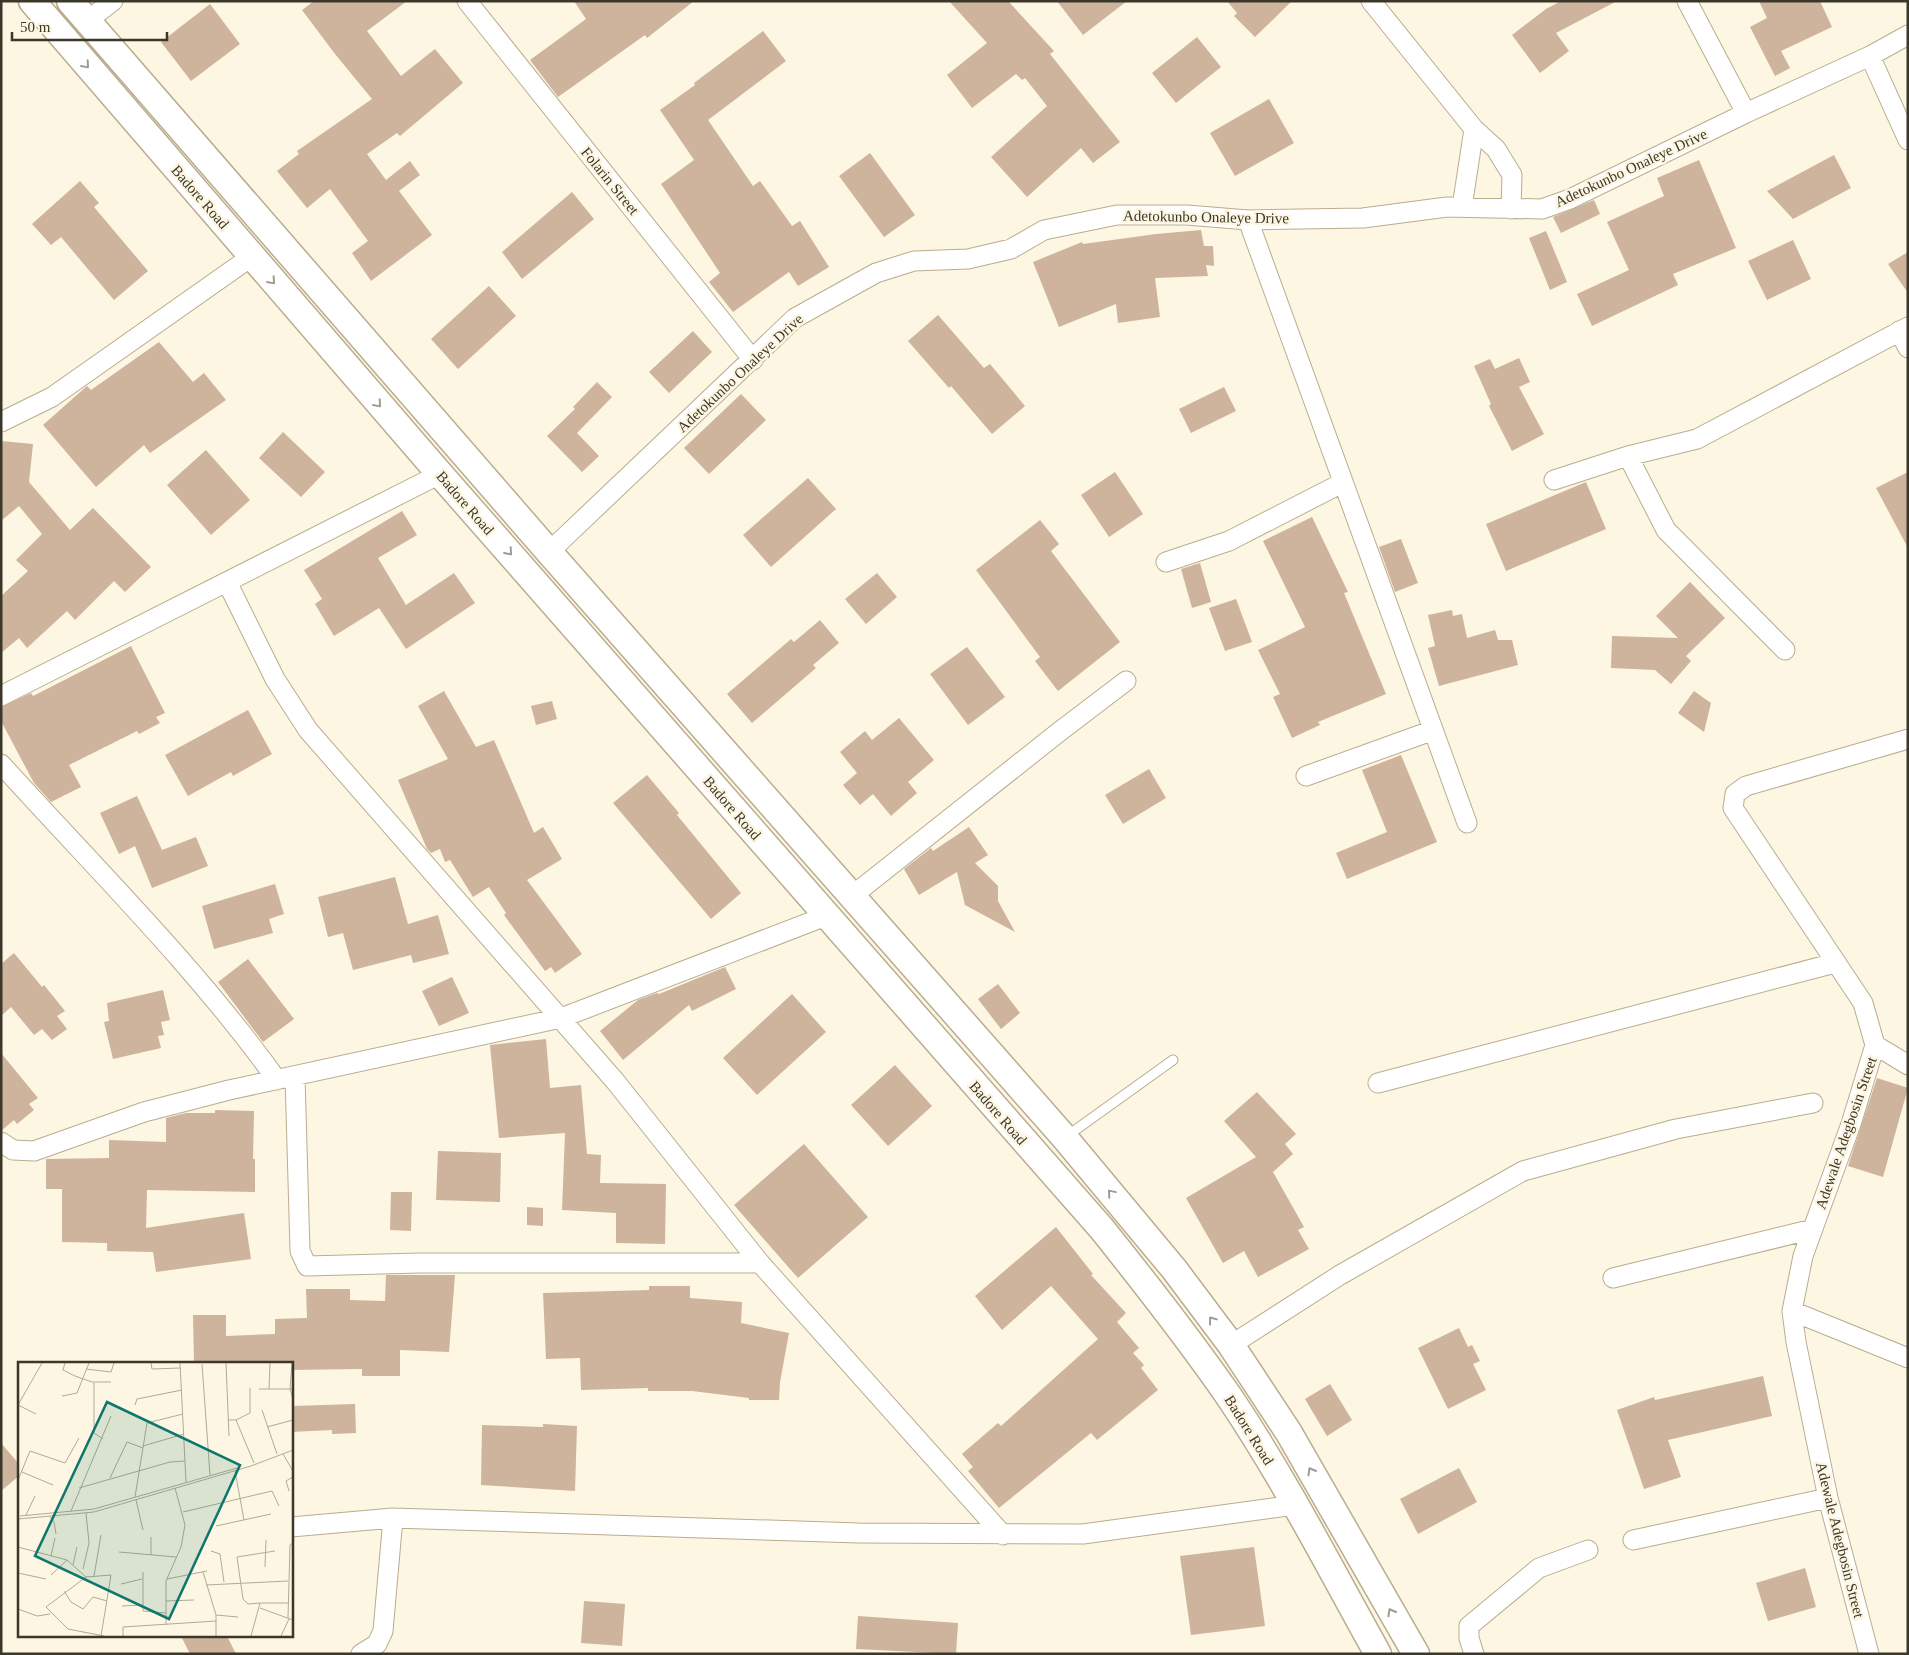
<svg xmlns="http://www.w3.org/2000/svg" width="1909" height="1655" viewBox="0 0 1909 1655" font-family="Georgia,serif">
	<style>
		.building { fill: #ceb49c }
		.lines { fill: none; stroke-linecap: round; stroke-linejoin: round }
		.service-casing { stroke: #b9ad8e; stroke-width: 11 }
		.minor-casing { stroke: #b9ad8e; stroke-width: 21 }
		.secondary-casing { stroke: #b9ad8e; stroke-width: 29 }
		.service { stroke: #fff; stroke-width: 9 }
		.minor { stroke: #fff; stroke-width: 19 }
		.secondary { stroke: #fff; stroke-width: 26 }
		.oneway { stroke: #9e9b95 }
		.labels { text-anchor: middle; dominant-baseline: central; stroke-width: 5; stroke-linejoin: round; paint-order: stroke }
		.street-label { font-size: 15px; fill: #3c372b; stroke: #fdf6e2 }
		.inset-road { fill: none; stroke: #b0aa99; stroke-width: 1 }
		.view { fill: #0f766e; fill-opacity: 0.15; stroke: #0f766e; stroke-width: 2.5 }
		.inset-edge { fill: none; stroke: #3c372b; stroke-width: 2.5 }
	</style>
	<rect width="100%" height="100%" fill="#fdf6e2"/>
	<!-- building -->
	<path class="building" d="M 314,1 L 407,1 L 367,31 L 401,76 L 435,49 L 463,83 L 400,136 L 397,133 L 367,154 L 386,180 L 410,161 L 420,175 L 399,191 L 432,235 L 371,281 L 352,253 L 368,241 L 330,189 L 307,208 L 277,171 L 299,154 L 297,151 L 372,99 L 335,54 L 302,10 Z
		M 574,1 L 694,1 L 647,38 L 645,35 L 558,97 L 530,60 L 586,19 Z
		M 949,1 L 1008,1 L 1054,51 L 1050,54 L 1120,142 L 1093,163 L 1081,148 L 1027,197 L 991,157 L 1047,106 L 1025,78 L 1022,80 L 1016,74 L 972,108 L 947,75 L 987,43 Z
		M 1057,1 L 1127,1 L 1083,35 Z
		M 1227,1 L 1292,1 L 1255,37 L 1234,16 L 1237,13 Z
		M 1561,1 L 1617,1 L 1556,33 L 1569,51 L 1540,73 L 1512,35 L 1546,9 Z
		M 1759,1 L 1820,1 L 1832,27 L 1781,51 L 1790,68 L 1775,76 L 1750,27 L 1767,18 Z
		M 210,4 L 240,44 L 191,81 L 161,42 Z
		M 763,31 L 786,61 L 708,120 L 753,186 L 760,181 L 792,226 L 800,221 L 829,267 L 798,286 L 789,272 L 733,312 L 709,282 L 720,273 L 661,184 L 694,160 L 660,110 L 695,85 L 694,83 Z
		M 1197,37 L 1221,67 L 1176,103 L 1152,73 Z
		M 1269,99 L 1294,143 L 1235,176 L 1210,133 Z
		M 870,153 L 915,215 L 884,237 L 839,176 Z
		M 1834,155 L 1851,188 L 1793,219 L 1767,191 Z
		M 1699,160 L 1736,248 L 1673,274 L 1678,285 L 1592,326 L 1577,294 L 1629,270 L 1607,222 L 1664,196 L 1657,178 Z
		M 80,181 L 99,203 L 94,207 L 148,271 L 114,300 L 61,237 L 51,245 L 32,224 Z
		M 572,192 L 594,219 L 522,279 L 502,252 Z
		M 1594,200 L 1600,214 L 1561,233 L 1553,217 Z
		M 1201,230 L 1204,246 L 1213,246 L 1214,266 L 1206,265 L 1208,276 L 1155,278 L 1160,317 L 1118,323 L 1116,304 L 1059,327 L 1033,262 L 1082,242 L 1083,244 L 1156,234 Z
		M 1546,231 L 1567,282 L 1550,290 L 1529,238 Z
		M 1793,240 L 1811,279 L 1767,300 L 1748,261 Z
		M 1908,252 L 1908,293 L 1888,264 Z
		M 489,286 L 516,316 L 458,369 L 431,339 Z
		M 938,315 L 984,368 L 990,364 L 1025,406 L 992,434 L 951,386 L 949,388 L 908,341 Z
		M 693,331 L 712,352 L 669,393 L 649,372 Z
		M 159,342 L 193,382 L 204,373 L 226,400 L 150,453 L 144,445 L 96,487 L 43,425 L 87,386 L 91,390 Z
		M 1519,358 L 1530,382 L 1519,387 L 1544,434 L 1512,451 L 1489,406 L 1491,404 L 1474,366 L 1490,359 L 1495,369 Z
		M 597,382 L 612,397 L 577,433 L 599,456 L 582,472 L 547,436 L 575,409 L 573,407 Z
		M 1224,387 L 1236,411 L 1191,433 L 1179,409 Z
		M 741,394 L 766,420 L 709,474 L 684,448 Z
		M 283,432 L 325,472 L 301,497 L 259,458 Z
		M 1,441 L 33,444 L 29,482 L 70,530 L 93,508 L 151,567 L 125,592 L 114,581 L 75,620 L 67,611 L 27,648 L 19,638 L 1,653 L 1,596 L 28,571 L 16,560 L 42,534 L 19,506 L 1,521 Z
		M 206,450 L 250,500 L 211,535 L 167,485 Z
		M 1115,472 L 1143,514 L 1109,537 L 1081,495 Z
		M 1908,472 L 1908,548 L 1876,488 Z
		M 808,478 L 836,509 L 771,567 L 743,535 Z
		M 1586,482 L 1606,529 L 1506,571 L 1486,524 Z
		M 402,511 L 417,535 L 378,558 L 406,605 L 454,573 L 475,603 L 406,649 L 379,608 L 334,636 L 315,604 L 322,599 L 304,570 Z
		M 1312,517 L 1348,592 L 1344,593 L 1386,694 L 1318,722 L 1320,725 L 1292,738 L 1273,697 L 1280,694 L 1258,650 L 1305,627 L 1263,541 Z
		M 1040,520 L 1059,544 L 1051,551 L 1120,642 L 1058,691 L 1035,661 L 1040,657 L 976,570 Z
		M 1401,539 L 1418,583 L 1395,592 L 1379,547 Z
		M 1200,563 L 1211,602 L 1192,608 L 1181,569 Z
		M 877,573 L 897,597 L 866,624 L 845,599 Z
		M 1690,582 L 1725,618 L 1686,656 L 1691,661 L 1671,684 L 1655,670 L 1611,668 L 1612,636 L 1678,638 L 1656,616 Z
		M 1236,599 L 1252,642 L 1225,651 L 1209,608 Z
		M 1452,610 L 1453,616 L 1462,614 L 1467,638 L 1495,630 L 1498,640 L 1512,640 L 1518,665 L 1439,686 L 1428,648 L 1435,646 L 1428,615 Z
		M 820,620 L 839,643 L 813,665 L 816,668 L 752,723 L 727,694 L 791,639 L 794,642 Z
		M 131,646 L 165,713 L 156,717 L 160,723 L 139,734 L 137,731 L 69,765 L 81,787 L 51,802 L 34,783 L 1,721 L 1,707 L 31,693 L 33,696 Z
		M 967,647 L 1005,697 L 968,725 L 930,674 Z
		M 444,691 L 476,747 L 494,740 L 534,833 L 543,827 L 562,859 L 527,880 L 582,954 L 555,973 L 551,967 L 545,971 L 504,915 L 506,913 L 489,887 L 473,897 L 450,860 L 445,862 L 440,849 L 431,853 L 427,849 L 398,780 L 448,759 L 418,706 Z
		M 1694,691 L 1711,703 L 1704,732 L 1678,713 Z
		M 552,701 L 557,719 L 536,725 L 531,706 Z
		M 248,710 L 272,754 L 233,776 L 231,772 L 188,796 L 165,755 Z
		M 899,718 L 934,760 L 908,782 L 917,793 L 891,816 L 873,794 L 860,805 L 843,785 L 857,773 L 840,752 L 865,731 L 872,740 Z
		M 1401,755 L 1437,842 L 1347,879 L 1336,853 L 1387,832 L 1362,770 Z
		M 1149,769 L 1166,798 L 1123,824 L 1105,795 Z
		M 647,775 L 679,813 L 677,815 L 741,893 L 711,919 L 613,803 Z
		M 137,796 L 162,850 L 196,837 L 208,866 L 152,888 L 135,846 L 119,854 L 100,813 Z
		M 969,827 L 988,855 L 975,863 L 998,886 L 998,901 L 1015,932 L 965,905 L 957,872 L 919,895 L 904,869 L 931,848 L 933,851 Z
		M 395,877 L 408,924 L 438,915 L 449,954 L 413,963 L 411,955 L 353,970 L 343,933 L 328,937 L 318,897 Z
		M 275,884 L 284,914 L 269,919 L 273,933 L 214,949 L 202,906 Z
		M 14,953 L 42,987 L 44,985 L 65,1011 L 57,1016 L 67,1029 L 52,1040 L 42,1029 L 34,1035 L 11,1007 L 1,1016 L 1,964 Z
		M 248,959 L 294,1019 L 263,1042 L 218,982 Z
		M 725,967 L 736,989 L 692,1011 L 689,1005 L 623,1060 L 600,1031 L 638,1000 L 657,993 L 659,994 Z
		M 452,977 L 469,1013 L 439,1026 L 422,991 Z
		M 998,984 L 1020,1013 L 1001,1029 L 978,999 Z
		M 163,990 L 170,1020 L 161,1022 L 164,1035 L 158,1036 L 161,1048 L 113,1059 L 104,1022 L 109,1021 L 107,1003 Z
		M 792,994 L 826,1032 L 757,1095 L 723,1058 Z
		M 546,1039 L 550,1088 L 581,1085 L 587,1154 L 601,1155 L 600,1183 L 666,1184 L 665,1244 L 616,1243 L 616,1213 L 562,1210 L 565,1133 L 499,1138 L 490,1045 Z
		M 1,1053 L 38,1098 L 29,1104 L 34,1110 L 17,1124 L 14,1120 L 1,1131 Z
		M 895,1065 L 932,1106 L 888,1146 L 851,1105 Z
		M 1877,1078 L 1908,1088 L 1883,1177 L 1848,1166 Z
		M 1257,1092 L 1296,1134 L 1285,1144 L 1293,1154 L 1273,1172 L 1304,1227 L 1298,1230 L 1309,1249 L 1258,1277 L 1244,1251 L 1223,1263 L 1186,1198 L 1256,1157 L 1224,1121 Z
		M 215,1110 L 254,1111 L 253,1159 L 255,1159 L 255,1192 L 147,1190 L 146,1228 L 244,1213 L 251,1259 L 156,1272 L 153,1252 L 107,1251 L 107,1243 L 62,1242 L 62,1189 L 46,1189 L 46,1159 L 109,1158 L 109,1140 L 166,1142 L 166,1118 L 186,1113 L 215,1113 Z
		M 804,1144 L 868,1217 L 798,1278 L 734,1205 Z
		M 438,1151 L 501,1153 L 500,1202 L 436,1200 Z
		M 391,1192 L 412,1192 L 411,1231 L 390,1230 Z
		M 527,1207 L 543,1208 L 543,1226 L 527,1225 Z
		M 1056,1227 L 1093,1274 L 1091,1275 L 1126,1313 L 1117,1322 L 1139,1348 L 1133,1353 L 1144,1365 L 1141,1368 L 1158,1390 L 1097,1440 L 1091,1433 L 999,1508 L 968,1471 L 973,1467 L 962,1454 L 998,1423 L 1001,1426 L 1098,1339 L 1051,1286 L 1002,1330 L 975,1296 Z
		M 386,1275 L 455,1275 L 449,1352 L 400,1350 L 400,1376 L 362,1376 L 362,1369 L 291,1370 L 291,1364 L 194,1364 L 193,1315 L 226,1315 L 226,1336 L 275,1334 L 275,1319 L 307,1318 L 306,1289 L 350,1289 L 350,1300 L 385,1301 Z
		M 649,1286 L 690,1286 L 690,1298 L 742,1302 L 741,1323 L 789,1333 L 780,1382 L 779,1400 L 749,1400 L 749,1398 L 692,1391 L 648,1391 L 648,1388 L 581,1390 L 580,1358 L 546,1359 L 543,1293 L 649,1290 Z
		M 1459,1328 L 1468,1347 L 1472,1345 L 1480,1361 L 1473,1364 L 1486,1390 L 1448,1409 L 1418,1348 Z
		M 1763,1376 L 1772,1416 L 1668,1440 L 1681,1477 L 1644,1489 L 1617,1410 L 1654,1397 L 1655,1400 Z
		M 1330,1384 L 1352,1420 L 1327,1436 L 1305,1399 Z
		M 355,1404 L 356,1433 L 332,1434 L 332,1430 L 291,1432 L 291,1406 Z
		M 543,1424 L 577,1426 L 575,1491 L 481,1485 L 482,1425 L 543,1427 Z
		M 1,1443 L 19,1464 L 19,1476 L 1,1491 Z
		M 1459,1468 L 1477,1502 L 1418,1534 L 1400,1499 Z
		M 1254,1547 L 1265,1626 L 1191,1635 L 1180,1556 Z
		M 1805,1568 L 1816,1607 L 1768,1621 L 1756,1583 Z
		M 584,1601 L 625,1604 L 622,1646 L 581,1643 Z
		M 858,1616 L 958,1623 L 956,1654 L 856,1649 Z
		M 181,1636 L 227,1636 L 236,1654 L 190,1654 Z"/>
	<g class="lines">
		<!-- service casing -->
		<g class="service-casing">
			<path id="service" d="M 1067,1136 L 1173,1060"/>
		</g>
		<!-- minor casing -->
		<g class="minor-casing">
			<path id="minor" d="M 467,1 L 753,360
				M 1371,1 L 1474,129 L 1496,149 L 1512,175 L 1511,209
				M 1687,1 L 1746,113
				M 87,21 L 113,1
				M 1870,56 L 1908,140
				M 1462,207 L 1474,129
				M 1248,220 L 1467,823
				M 1899,331 L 1908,348
				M 1,422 L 52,397 L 251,257
				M 1628,456 L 1666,530 L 1785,650
				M 1554,480 L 1628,456 L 1697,439 L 1908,327
				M 549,552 L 795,318 L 876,273 L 914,261 L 968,259 L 1011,249 L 1044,230 L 1117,215 L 1187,215 L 1248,220 L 1363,218 L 1447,207 L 1542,209 L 1570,199 L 1746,113 L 1870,56 L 1908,35
				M 1166,562 L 1229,541 L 1342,483
				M 227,582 L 275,679 L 308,730 L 615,1081 L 760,1263 L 1003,1535
				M 1,696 L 440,474
				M 1,764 C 95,868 195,966 277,1080
				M 1306,776 L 1431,731
				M 852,896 L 1059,732 L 1126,681
				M 1875,1045 L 1908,1065
				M 295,1076 L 300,1251 L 307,1266 L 419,1263 L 760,1263
				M 1378,1083 L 1835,963
				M 1,1142 L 13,1150 L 34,1151 L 144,1112 L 229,1090 L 561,1018 L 826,916
				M 1613,1278 L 1813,1229
				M 1792,1311 L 1908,1358
				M 1231,1345 L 1340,1275 L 1523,1171 L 1676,1129 L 1813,1103
				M 291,1527 L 393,1518 L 859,1533 L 1083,1534 L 1295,1505
				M 1633,1540 L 1828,1498
				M 361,1654 L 377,1644 L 383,1631 L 393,1518
				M 1474,1654 L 1469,1638 L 1469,1626 L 1539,1568 L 1588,1550
				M 1869,1654 L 1828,1498 L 1796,1342 L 1792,1311 L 1803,1256 L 1851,1124 L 1875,1045 L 1863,1003 L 1733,808 L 1735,794 L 1746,786 L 1908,739"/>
		</g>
		<!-- secondary casing -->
		<g class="secondary-casing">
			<path id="secondary" d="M 32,1 L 440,474 L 1102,1229 C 1146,1284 1190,1340 1230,1398 C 1285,1480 1330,1568 1378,1654
				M 70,1 L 549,552 L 1064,1137 L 1174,1269 L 1231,1345 L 1289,1433 L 1416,1654"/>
		</g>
		<!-- service -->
		<use href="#service" class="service"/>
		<!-- minor -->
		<use href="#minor" class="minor"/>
		<!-- secondary -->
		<use href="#secondary" class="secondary"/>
	</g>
	<!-- one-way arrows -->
	<defs><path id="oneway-chevron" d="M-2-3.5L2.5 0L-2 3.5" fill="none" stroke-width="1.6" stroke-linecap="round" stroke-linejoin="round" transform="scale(1.25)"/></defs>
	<g class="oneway">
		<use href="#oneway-chevron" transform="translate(86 65) rotate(49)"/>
		<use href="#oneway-chevron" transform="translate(272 281) rotate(49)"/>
		<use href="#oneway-chevron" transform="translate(378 404) rotate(49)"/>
		<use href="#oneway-chevron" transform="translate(509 552) rotate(49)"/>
		<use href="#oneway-chevron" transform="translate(1111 1193) rotate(-130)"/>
		<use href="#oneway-chevron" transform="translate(1212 1320) rotate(-127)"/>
		<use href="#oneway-chevron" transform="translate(1311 1471) rotate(-120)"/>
		<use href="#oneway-chevron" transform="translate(1391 1612) rotate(-120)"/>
	</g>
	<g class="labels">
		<!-- street labels -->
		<g class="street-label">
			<text transform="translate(1631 168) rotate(-25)">Adetokunbo Onaleye Drive</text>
			<text transform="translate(610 181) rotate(51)">Folarin Street</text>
			<text transform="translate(200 197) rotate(49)">Badore Road</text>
			<text transform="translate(1206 217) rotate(1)">Adetokunbo Onaleye Drive</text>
			<text transform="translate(740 373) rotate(-43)">Adetokunbo Onaleye Drive</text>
			<text transform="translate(465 503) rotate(49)">Badore Road</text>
			<text transform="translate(732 808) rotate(49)">Badore Road</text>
			<text transform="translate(998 1113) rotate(49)">Badore Road</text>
			<text transform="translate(1846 1133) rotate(-71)">Adewale Adegbosin Street</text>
			<text transform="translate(1249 1430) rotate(58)">Badore Road</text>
			<text transform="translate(1840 1540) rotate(76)">Adewale Adegbosin Street</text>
		</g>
	</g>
	<!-- overview -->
	<g transform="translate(18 1362)">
		<rect width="275" height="275" fill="#fdf6e2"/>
		<path class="inset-road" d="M 47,1 L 45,8 L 57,14 L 74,20 L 93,20M 133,1 L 134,7 L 162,6M 162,1 L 168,120M 208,1 L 211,74M 274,1 L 272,27 L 275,37M 184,2 L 192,113M 68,7 L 93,10 L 96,1M 76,21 L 76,71 L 85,77M 241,27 L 275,27M 251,27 L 252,1M 44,34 L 59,31 L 71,1M 0,43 L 24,1M 0,43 L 18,52M 117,43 L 119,37 L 164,28M 244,48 L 259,92M 210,58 L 218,58 L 232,51 L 232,26M 218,58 L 236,101M 249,65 L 275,58M 125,84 L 166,72M 265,92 L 275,109M 217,109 L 226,158M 4,110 L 35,123M 92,116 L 109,80 L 125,86M 0,118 L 12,89 L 47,101 L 61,76M 61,126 L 152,100 L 167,99M 271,129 L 268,119 L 275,115M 117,135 L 129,61 L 165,52M 118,138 L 125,168M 53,149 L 93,54M 165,150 L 254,129 L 261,144M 8,153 L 17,134M 2,154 L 76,147 L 219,106M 32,155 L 36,160 L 38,172M 0,157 L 76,150 L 233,104 L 275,88M 198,164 L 253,152M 0,185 L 49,198 L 68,215 L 93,213 L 83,274M 193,189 L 202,192 L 206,220M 101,190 L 158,195M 133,193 L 133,175M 33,194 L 37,176M 55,203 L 59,185M 247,205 L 248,178M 65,207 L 71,181 L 68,151M 125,210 L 125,249 L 148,251M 185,210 L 198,253 L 198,274M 0,211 L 28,217M 33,213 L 49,198M 76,214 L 83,173M 68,215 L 28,245 L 50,267 L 86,274M 149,217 L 189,209M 103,222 L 124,217M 188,223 L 270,219M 46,229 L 53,240 L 65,247 L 75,235 L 89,239M 148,239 L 176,238M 242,241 L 270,241M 104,244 L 124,243M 242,246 L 275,258M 0,247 L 19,254 L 32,252M 198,253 L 220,255M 270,256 L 272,183 L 275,181M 148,263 L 148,219 L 163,185 L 167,163 L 157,126M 105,274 L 105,265 L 198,259M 233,274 L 242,241 L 230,242 L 225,237 L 219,195 L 257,189M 263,274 L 271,257"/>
		<path class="view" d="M 89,40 L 222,103 L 151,257 L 17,194 Z"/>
		<rect width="275" height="275" class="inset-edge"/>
	</g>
	<!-- border -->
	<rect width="1909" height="1655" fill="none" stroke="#3c372b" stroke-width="5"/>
	<!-- scale -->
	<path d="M12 32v8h155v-8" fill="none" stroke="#3c372b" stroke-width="2.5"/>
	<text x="20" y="32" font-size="15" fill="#3c372b" stroke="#fdf6e2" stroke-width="4" paint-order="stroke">50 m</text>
</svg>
